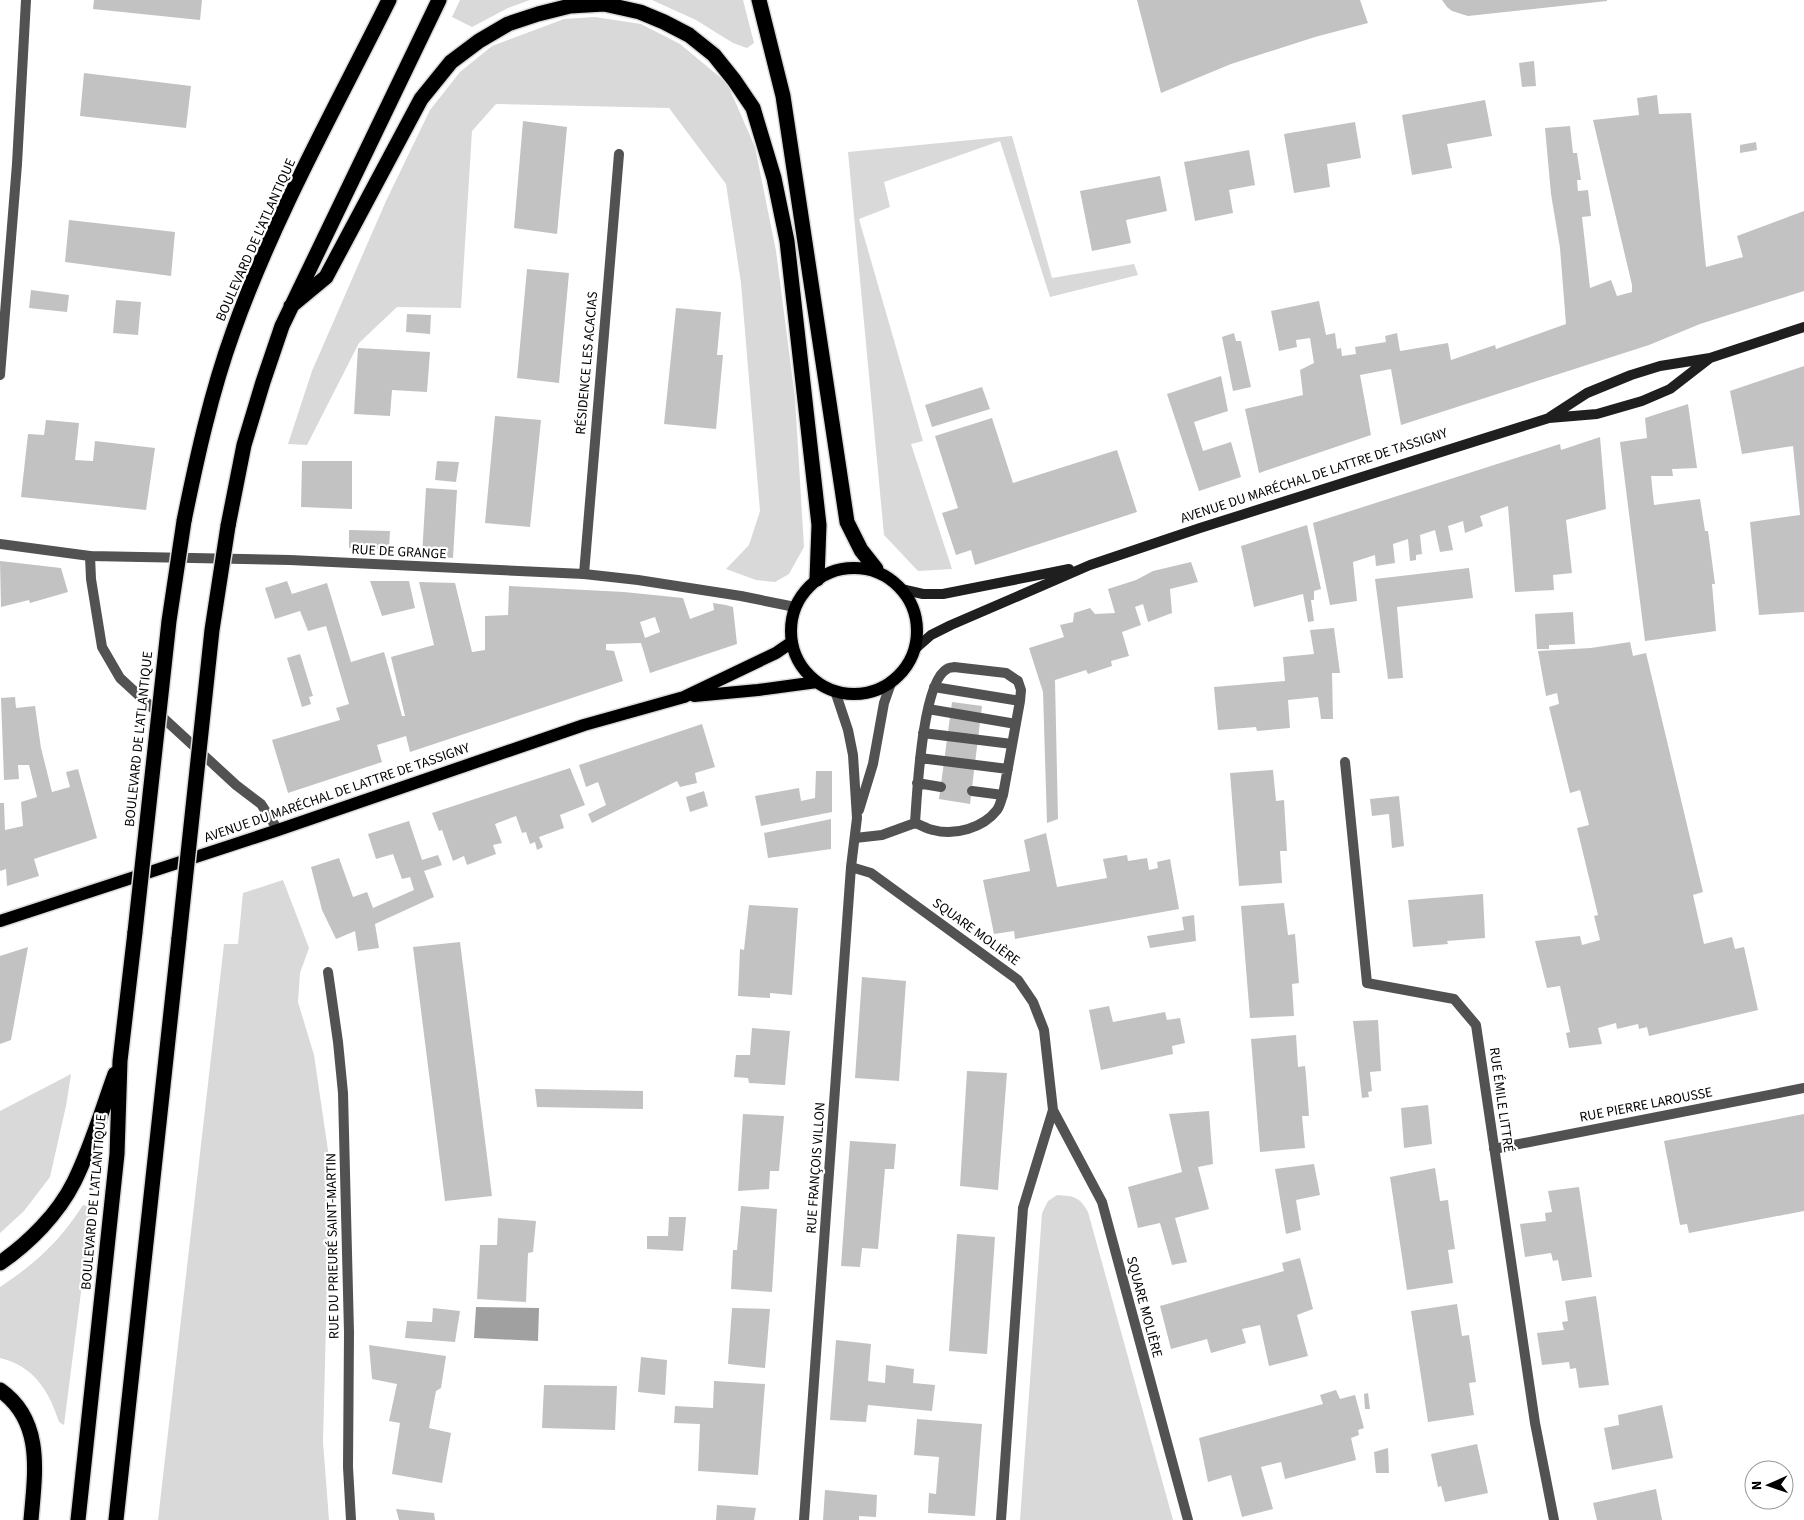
<svg xmlns="http://www.w3.org/2000/svg" width="1804" height="1520" viewBox="0 0 1804 1520" font-family="'Source Sans 3',sans-serif">
	<style>
		.green { fill: #d9d9d9 }
		.water { fill: #a0a0a0 }
		.building { fill: #c2c2c2; fill-rule: evenodd }
		.lines { fill: none; stroke-linecap: round; stroke-linejoin: round }
		.primary-casing { stroke: #dbdbdb; stroke-width: 15 }
		.highway-casing { stroke: #dbdbdb; stroke-width: 18 }
		.lane { stroke: #525252; stroke-width: 10 }
		.street { stroke: #525252; stroke-width: 10 }
		.secondary { stroke: #1f1f1f; stroke-width: 10 }
		.primary { stroke: #000; stroke-width: 12 }
		.highway { stroke: #000; stroke-width: 15 }
		.highway-bridge-casing { stroke: #dbdbdb; stroke-width: 18; stroke-linecap: butt }
		.highway-bridge { stroke: #000; stroke-width: 15 }
		.labels { text-anchor: middle; dominant-baseline: central; stroke-width: 4.5; stroke-linejoin: round; paint-order: stroke }
		.street-label { font-size: 14px; fill: #000; stroke: #fff }
	</style>
	<rect width="100%" height="100%" fill="#fff"/>
	<!-- green -->
	<path class="green" d="M 460,0 L 530,0 L 508,8 L 472,27 L 452,17 Z
		M 652,0 L 743,0 L 754,43 L 747,48 L 733,43 L 696,20 Z
		M 595,17 L 641,24 L 680,44 L 727,83 L 755,147 L 776,251 L 795,398 L 804,547 L 789,574 L 775,582 L 756,580 L 726,569 L 749,545 L 760,511 L 741,283 L 726,184 L 669,108 L 496,104 L 472,131 L 461,308 L 397,307 L 359,343 L 307,445 L 288,444 L 312,371 L 386,201 L 430,110 L 460,72 L 492,46 L 564,19 Z
		M 1012,136 L 1052,278 L 1134,264 L 1138,275 L 1050,297 L 1000,141 L 884,182 L 890,207 L 859,219 L 923,441 L 911,444 L 952,569 L 918,571 L 884,535 L 848,152 Z
		M 283,880 L 309,948 L 300,973 L 298,1002 L 314,1055 L 330,1164 L 323,1442 L 329,1520 L 158,1520 L 224,944 L 238,944 L 243,893 Z
		M 71,1074 L 66,1106 L 50,1177 L 24,1211 L 0,1233 L 0,1111 Z
		M 1057,1195 C 1074,1196 1080,1197 1088,1212 L 1173,1520 L 1020,1520 L 1042,1213 L 1048,1201 Z
		M 83,1205 L 96,1209 L 81,1292 L 64,1425 L 59,1422 C 49,1391 34,1366 0,1358 L 0,1287 C 35,1264 60,1241 83,1205 Z"/>
	<!-- water -->
	<path class="water" d="M 476,1307 L 539,1308 L 538,1341 L 474,1338 Z"/>
	<!-- building -->
	<path class="building" d="M 94,0 L 202,0 L 200,20 L 93,9 Z
		M 1137,0 L 1360,0 L 1368,23 L 1315,37 L 1231,64 L 1161,93 Z
		M 1442,0 L 1607,0 L 1607,1 L 1468,16 L 1452,11 L 1447,7 Z
		M 1534,61 L 1536,86 L 1522,87 L 1519,63 Z
		M 84,73 L 191,86 L 186,128 L 80,116 Z
		M 1657,95 L 1659,114 L 1691,113 L 1706,267 L 1743,257 L 1737,236 L 1804,211 L 1804,291 L 1700,324 L 1649,345 L 1401,425 L 1391,369 L 1360,375 L 1371,435 L 1259,473 L 1245,409 L 1303,395 L 1300,370 L 1314,363 L 1310,338 L 1296,340 L 1297,347 L 1279,351 L 1271,311 L 1319,301 L 1326,335 L 1335,333 L 1337,349 L 1341,348 L 1342,356 L 1356,354 L 1355,347 L 1386,342 L 1385,336 L 1397,333 L 1400,351 L 1448,343 L 1451,360 L 1495,345 L 1496,349 L 1566,324 L 1560,248 L 1551,194 L 1545,128 L 1570,126 L 1573,153 L 1577,153 L 1581,180 L 1577,180 L 1578,191 L 1588,190 L 1591,216 L 1582,217 L 1590,288 L 1611,280 L 1617,296 L 1632,292 L 1632,285 L 1593,120 L 1639,115 L 1637,98 Z
		M 1485,100 L 1492,136 L 1447,144 L 1452,168 L 1412,175 L 1402,115 Z
		M 523,121 L 567,127 L 557,234 L 514,228 Z
		M 1355,122 L 1361,158 L 1327,164 L 1330,187 L 1294,193 L 1284,134 Z
		M 1756,142 L 1757,150 L 1740,153 L 1740,145 Z
		M 1249,150 L 1255,185 L 1229,190 L 1233,213 L 1195,221 L 1184,162 Z
		M 1160,176 L 1167,211 L 1126,220 L 1131,243 L 1092,251 L 1080,191 Z
		M 69,220 L 175,232 L 171,276 L 65,262 Z
		M 527,269 L 569,273 L 559,383 L 517,378 Z
		M 31,290 L 69,295 L 67,312 L 29,308 Z
		M 116,300 L 141,302 L 138,335 L 113,333 Z
		M 676,308 L 721,312 L 717,355 L 723,355 L 716,429 L 664,424 Z
		M 407,314 L 431,315 L 430,334 L 406,332 Z
		M 1234,333 L 1236,341 L 1241,341 L 1251,387 L 1233,391 L 1222,337 Z
		M 358,348 L 430,352 L 427,392 L 392,390 L 390,416 L 354,414 Z
		M 1804,366 L 1804,612 L 1759,615 L 1750,522 L 1800,515 L 1793,446 L 1742,454 L 1730,391 Z
		M 1221,376 L 1228,411 L 1194,422 L 1203,451 L 1231,442 L 1241,477 L 1199,491 L 1167,394 Z
		M 982,387 L 990,409 L 932,427 L 925,405 Z
		M 1688,404 L 1697,468 L 1672,469 L 1673,476 L 1651,476 L 1654,505 L 1700,499 L 1705,531 L 1708,531 L 1715,584 L 1712,584 L 1716,631 L 1645,641 L 1620,442 L 1647,438 L 1645,418 Z
		M 495,416 L 541,420 L 530,527 L 485,523 Z
		M 992,418 L 1013,483 L 1117,450 L 1137,512 L 975,565 L 971,550 L 956,555 L 942,513 L 958,508 L 935,436 Z
		M 46,420 L 79,423 L 75,460 L 93,461 L 95,441 L 155,448 L 146,510 L 21,497 L 28,434 L 44,435 Z
		M 1600,437 L 1606,509 L 1566,520 L 1572,573 L 1553,575 L 1554,590 L 1515,592 L 1508,506 L 1480,516 L 1483,526 L 1465,533 L 1463,521 L 1448,526 L 1453,550 L 1440,552 L 1435,530 L 1420,535 L 1422,554 L 1416,555 L 1416,560 L 1410,561 L 1408,539 L 1393,544 L 1395,563 L 1376,566 L 1375,555 L 1353,562 L 1357,601 L 1330,605 L 1313,523 L 1560,444 L 1561,450 Z
		M 302,461 L 352,461 L 352,509 L 301,507 Z
		M 437,461 L 459,462 L 456,482 L 435,480 Z
		M 426,488 L 457,490 L 453,558 L 422,556 Z
		M 1307,525 L 1321,589 L 1314,591 L 1314,600 L 1311,600 L 1314,621 L 1308,622 L 1303,594 L 1254,607 L 1241,546 Z
		M 349,530 L 390,531 L 389,549 L 349,548 Z
		M 0,561 L 61,568 L 68,592 L 30,603 L 29,600 L 1,607 Z
		M 1191,562 L 1198,582 L 1170,589 L 1172,613 L 1148,622 L 1143,604 L 1135,607 L 1141,625 L 1122,632 L 1129,656 L 1111,661 L 1112,666 L 1088,674 L 1086,670 L 1055,680 L 1058,819 L 1047,823 L 1043,692 L 1029,648 L 1064,637 L 1060,625 L 1073,622 L 1074,613 L 1090,608 L 1095,614 L 1115,613 L 1108,589 L 1136,580 L 1153,571 Z
		M 1469,568 L 1473,598 L 1397,607 L 1403,678 L 1388,679 L 1375,579 Z
		M 287,581 L 292,594 L 327,583 L 351,662 L 384,652 L 402,716 L 405,716 L 391,657 L 434,645 L 419,582 L 455,583 L 472,652 L 485,650 L 485,616 L 508,615 L 509,586 L 624,592 L 683,598 L 690,619 L 714,610 L 713,603 L 726,605 L 733,607 L 737,644 L 650,673 L 641,643 L 606,644 L 606,650 L 614,651 L 623,681 L 410,752 L 406,736 L 377,745 L 382,762 L 288,793 L 272,740 L 340,720 L 336,708 L 349,704 L 326,626 L 308,631 L 300,611 L 275,619 L 265,588 ZM 655,617 L 660,632 L 645,638 L 640,622 Z
		M 370,581 L 409,581 L 415,608 L 382,616 Z
		M 1573,612 L 1575,644 L 1549,645 L 1549,649 L 1537,649 L 1535,614 Z
		M 1334,628 L 1340,673 L 1332,673 L 1333,719 L 1321,719 L 1318,697 L 1288,700 L 1290,728 L 1257,731 L 1256,727 L 1218,730 L 1214,687 L 1285,681 L 1283,657 L 1314,654 L 1310,630 Z
		M 1630,642 L 1633,656 L 1646,653 L 1703,892 L 1693,895 L 1704,944 L 1732,937 L 1735,949 L 1744,947 L 1758,1010 L 1649,1036 L 1647,1027 L 1639,1029 L 1638,1024 L 1617,1029 L 1616,1023 L 1598,1028 L 1602,1044 L 1569,1048 L 1566,1033 L 1570,1032 L 1560,986 L 1547,988 L 1535,941 L 1580,936 L 1582,945 L 1600,940 L 1594,916 L 1598,915 L 1577,828 L 1589,825 L 1580,790 L 1570,793 L 1549,707 L 1559,704 L 1557,693 L 1546,696 L 1538,651 L 1591,648 Z
		M 300,654 L 313,696 L 309,697 L 311,704 L 302,707 L 287,658 Z
		M 15,697 L 16,708 L 35,706 L 41,748 L 52,792 L 70,787 L 66,772 L 78,769 L 97,838 L 34,859 L 39,876 L 7,886 L 6,869 L 0,871 L 0,803 L 4,803 L 5,830 L 23,826 L 21,802 L 37,797 L 29,765 L 18,765 L 19,779 L 4,780 L 1,698 Z
		M 952,702 L 982,706 L 970,804 L 939,799 Z
		M 702,724 L 715,767 L 695,773 L 697,783 L 680,787 L 677,781 L 592,823 L 588,814 L 606,805 L 598,782 L 586,787 L 579,765 Z
		M 570,768 L 585,805 L 560,815 L 564,828 L 539,837 L 543,847 L 537,850 L 535,842 L 530,844 L 526,832 L 522,833 L 516,816 L 495,824 L 502,843 L 493,845 L 496,854 L 467,865 L 464,856 L 453,861 L 442,830 L 439,831 L 432,813 Z
		M 1273,770 L 1276,801 L 1284,800 L 1287,851 L 1280,851 L 1282,883 L 1239,886 L 1230,773 Z
		M 816,771 L 832,771 L 832,812 L 761,826 L 755,796 L 799,788 L 801,801 L 815,798 Z
		M 704,791 L 708,806 L 690,812 L 686,797 Z
		M 1399,796 L 1404,846 L 1392,848 L 1389,814 L 1372,816 L 1370,799 Z
		M 831,819 L 831,849 L 768,858 L 764,833 Z
		M 409,821 L 422,860 L 438,855 L 442,865 L 424,871 L 434,897 L 375,924 L 379,948 L 358,951 L 355,931 L 336,939 L 322,910 L 311,867 L 339,858 L 353,897 L 367,892 L 373,908 L 414,890 L 410,877 L 402,879 L 393,854 L 376,859 L 368,834 Z
		M 1046,833 L 1057,887 L 1107,878 L 1103,859 L 1127,855 L 1128,861 L 1147,858 L 1149,870 L 1158,868 L 1157,862 L 1170,859 L 1179,909 L 1015,939 L 1014,931 L 994,934 L 983,880 L 1030,871 L 1024,840 Z
		M 1483,894 L 1485,938 L 1447,941 L 1448,944 L 1413,947 L 1408,900 Z
		M 1284,903 L 1288,935 L 1295,934 L 1299,983 L 1292,984 L 1294,1016 L 1250,1018 L 1241,906 Z
		M 749,905 L 798,908 L 792,995 L 770,993 L 770,998 L 738,996 L 740,949 L 744,950 Z
		M 1194,915 L 1196,941 L 1150,948 L 1147,936 L 1184,930 L 1182,917 Z
		M 460,942 L 492,1196 L 445,1201 L 413,947 Z
		M 28,947 L 11,1040 L 0,1044 L 0,956 Z
		M 862,977 L 906,981 L 899,1081 L 855,1078 Z
		M 1109,1006 L 1113,1022 L 1165,1012 L 1167,1020 L 1180,1018 L 1185,1043 L 1172,1046 L 1173,1054 L 1101,1070 L 1089,1010 Z
		M 1378,1020 L 1381,1071 L 1370,1072 L 1372,1091 L 1368,1092 L 1369,1097 L 1362,1098 L 1353,1021 Z
		M 752,1028 L 790,1031 L 785,1085 L 749,1083 L 748,1078 L 734,1077 L 736,1055 L 750,1055 Z
		M 1296,1035 L 1298,1067 L 1305,1066 L 1306,1075 L 1309,1116 L 1302,1116 L 1305,1148 L 1260,1152 L 1251,1039 Z
		M 967,1071 L 1007,1073 L 998,1190 L 960,1186 Z
		M 535,1089 L 643,1091 L 643,1109 L 537,1107 Z
		M 1428,1105 L 1432,1144 L 1404,1148 L 1401,1108 Z
		M 1209,1111 L 1213,1164 L 1198,1167 L 1209,1209 L 1175,1218 L 1187,1262 L 1172,1265 L 1160,1223 L 1138,1228 L 1128,1187 L 1182,1172 L 1169,1114 Z
		M 743,1114 L 784,1116 L 779,1171 L 770,1171 L 769,1189 L 738,1191 Z
		M 1804,1114 L 1804,1211 L 1689,1233 L 1687,1224 L 1680,1225 L 1664,1141 Z
		M 850,1141 L 896,1144 L 894,1169 L 885,1169 L 878,1249 L 862,1248 L 860,1267 L 841,1266 Z
		M 1314,1164 L 1320,1195 L 1296,1200 L 1301,1230 L 1286,1234 L 1275,1169 Z
		M 1435,1168 L 1440,1201 L 1448,1200 L 1449,1209 L 1455,1249 L 1448,1250 L 1453,1283 L 1407,1290 L 1390,1177 Z
		M 1579,1187 L 1592,1277 L 1562,1281 L 1558,1260 L 1553,1261 L 1551,1253 L 1525,1257 L 1520,1224 L 1546,1221 L 1545,1213 L 1552,1212 L 1548,1191 Z
		M 741,1206 L 777,1209 L 772,1292 L 731,1289 L 733,1250 L 737,1250 Z
		M 669,1217 L 686,1217 L 683,1251 L 647,1249 L 647,1236 L 668,1236 Z
		M 498,1218 L 536,1221 L 533,1252 L 528,1253 L 526,1302 L 477,1299 L 480,1245 L 497,1245 Z
		M 957,1234 L 995,1237 L 987,1354 L 949,1351 Z
		M 1300,1258 L 1313,1309 L 1297,1315 L 1308,1356 L 1269,1366 L 1260,1325 L 1242,1329 L 1246,1343 L 1211,1353 L 1207,1339 L 1171,1349 L 1160,1306 L 1284,1271 L 1282,1263 Z
		M 1596,1296 L 1609,1385 L 1579,1388 L 1576,1368 L 1570,1369 L 1569,1362 L 1542,1365 L 1537,1333 L 1564,1330 L 1562,1322 L 1568,1321 L 1565,1301 Z
		M 1457,1304 L 1462,1336 L 1469,1335 L 1476,1382 L 1469,1383 L 1474,1415 L 1428,1422 L 1411,1311 Z
		M 433,1308 L 460,1311 L 455,1342 L 405,1338 L 407,1321 L 432,1322 Z
		M 732,1308 L 770,1309 L 765,1368 L 728,1364 Z
		M 836,1340 L 871,1344 L 868,1381 L 885,1383 L 886,1365 L 914,1369 L 913,1383 L 935,1385 L 932,1411 L 868,1405 L 866,1422 L 830,1420 Z
		M 369,1345 L 446,1356 L 441,1388 L 436,1391 L 429,1428 L 451,1433 L 442,1483 L 392,1474 L 400,1423 L 389,1421 L 397,1384 L 372,1379 Z
		M 641,1357 L 667,1360 L 665,1395 L 638,1392 Z
		M 714,1381 L 765,1384 L 758,1475 L 698,1471 L 700,1424 L 674,1423 L 675,1406 L 713,1408 Z
		M 544,1385 L 617,1386 L 615,1430 L 542,1428 Z
		M 1336,1390 L 1340,1399 L 1355,1395 L 1364,1428 L 1358,1430 L 1359,1435 L 1351,1438 L 1356,1460 L 1285,1479 L 1281,1462 L 1261,1467 L 1273,1509 L 1242,1517 L 1231,1475 L 1208,1482 L 1199,1438 L 1323,1404 L 1320,1395 Z
		M 1368,1393 L 1370,1409 L 1365,1409 L 1364,1394 Z
		M 1662,1405 L 1673,1458 L 1612,1470 L 1604,1428 L 1619,1425 L 1618,1415 Z
		M 917,1419 L 982,1424 L 975,1516 L 928,1513 L 929,1493 L 936,1494 L 939,1457 L 914,1455 Z
		M 1477,1444 L 1488,1493 L 1445,1502 L 1441,1486 L 1438,1487 L 1431,1454 Z
		M 1388,1448 L 1389,1473 L 1376,1473 L 1374,1452 Z
		M 1656,1489 L 1662,1520 L 1597,1520 L 1593,1503 Z
		M 825,1490 L 877,1495 L 876,1517 L 859,1516 L 859,1520 L 823,1520 Z
		M 717,1505 L 756,1508 L 754,1520 L 716,1520 Z
		M 396,1509 L 434,1513 L 435,1520 L 399,1520 Z"/>
	<g class="lines">
		<!-- primary casing -->
		<g class="primary-casing">
			<path id="primary" d="M791 631a63 63 0 1 1 126 0a63 63 0 1 1-126 0Z
				M 694,696 L 758,690 L 817,682
				M 0,921 L 278,830 L 584,725 L 684,697 L 776,653 L 792,642"/>
		</g>
		<!-- highway casing -->
		<g class="highway-casing">
			<path id="highway" d="M 759,0 L 783,96 L 847,522 L 861,550 L 876,569
				M 291,306 L 326,277 L 421,99 L 451,62 L 479,41 L 508,24 L 538,14 L 570,6 L 604,4 L 640,12 L 664,22 L 689,35 L 714,55 L 734,80 L 753,108 L 774,178 L 787,241 L 819,525 L 817,579
				M 184,521 C 197,457 211,393 233,332 C 274,217 335,109 389,0
				M 228,526 L 244,445 L 263,382 L 282,326 L 439,0
				M 0,1263 C 29,1243 58,1214 74,1182 C 91,1148 102,1110 115,1074
				M 0,1390 C 44,1421 35,1473 31,1520
				M 78,1520 L 117,1154 L 120,1061 L 135,932
				M 116,1520 L 179,938"/>
		</g>
		<!-- lane -->
		<path class="lane" d="M 90,556 L 91,579 L 102,647 L 120,678 L 236,785 L 261,804 L 278,830
			M 584,574 L 619,154
			M 954,667 L 1006,673 L 1018,681 L 1021,690 L 1020,701 L 1003,795 C 1001,800 1000,806 997,810 C 983,828 955,836 933,830 C 927,829 921,825 915,823 C 917,795 922,682 947,669 C 949,667 952,668 954,667 Z
			M 934,687 L 1020,701
			M 928,709 L 1016,724
			M 923,733 L 1012,744
			M 920,758 L 1008,769
			M 917,783 L 941,787
			M 972,791 L 1003,795
			M 855,838 L 882,835 L 915,823"/>
		<!-- street -->
		<path class="street" d="M 0,375 L 17,164 L 26,0
			M 0,544 L 90,556 L 290,560 L 584,574 L 638,580 L 741,596 L 795,607
			M 1345,762 L 1367,983 L 1454,999 L 1476,1025 L 1535,1423 L 1554,1520
			M 859,810 L 873,764 L 884,703 L 891,683
			M 851,867 L 871,873 L 1018,980 L 1033,1002 L 1044,1030 L 1053,1110 L 1023,1208 L 1001,1520
			M 328,972 L 338,1042 L 343,1093 L 349,1332 L 348,1467 L 351,1520
			M 1053,1110 L 1102,1202 L 1188,1520
			M 1494,1149 L 1804,1088
			M 804,1520 L 851,867 L 857,818 L 853,755 L 848,730 L 835,691"/>
		<!-- secondary -->
		<path class="secondary" d="M 1550,417 L 1587,393 L 1631,375 L 1660,366 L 1710,358 L 1804,327
			M 901,589 L 923,594 L 943,594 L 1069,569
			M 915,649 L 931,635 L 951,625 L 1090,565 L 1200,528 L 1549,418 L 1597,414 L 1642,401 L 1670,389 L 1710,358"/>
		<!-- primary -->
		<use href="#primary" class="primary"/>
		<!-- highway -->
		<use href="#highway" class="highway"/>
		<!-- highway-bridge casing -->
		<g class="highway-bridge-casing">
			<path id="highway-bridge" d="M 135,932 L 169,621 L 184,521
				M 179,938 L 212,630 L 228,526"/>
		</g>
		<!-- highway-bridge -->
		<use href="#highway-bridge" class="highway-bridge"/>
	</g>
	<g class="labels">
		<!-- street labels -->
		<g class="street-label">
			<text transform="translate(256 240) rotate(-66)">BOULEVARD DE L'ATLANTIQUE</text>
			<text transform="translate(587 363) rotate(-85)">RÉSIDENCE LES ACACIAS</text>
			<text transform="translate(1314 476) rotate(-18)">AVENUE DU MARÉCHAL DE LATTRE DE TASSIGNY</text>
			<text transform="translate(399 552) rotate(3)">RUE DE GRANGE</text>
			<text transform="translate(139 739) rotate(-84)">BOULEVARD DE L'ATLANTIQUE</text>
			<text transform="translate(337 793) rotate(-19)">AVENUE DU MARÉCHAL DE LATTRE DE TASSIGNY</text>
			<text transform="translate(976 932) rotate(36)">SQUARE MOLIÈRE</text>
			<text transform="translate(1501 1100) rotate(82)">RUE ÉMILE LITTRÉ</text>
			<text transform="translate(1646 1105) rotate(-11)">RUE PIERRE LAROUSSE</text>
			<text transform="translate(816 1168) rotate(-86)">RUE FRANÇOIS VILLON</text>
			<text transform="translate(94 1202) rotate(-85)">BOULEVARD DE L'ATLANTIQUE</text>
			<text transform="translate(333 1246) rotate(-91)">RUE DU PRIEURÉ SAINT-MARTIN</text>
			<text transform="translate(1144 1307) rotate(75)">SQUARE MOLIÈRE</text>
		</g>
	</g>
	<!-- north arrow -->
	<g transform="translate(1769 1485) rotate(268)"><circle r="24" fill="#ffffff" stroke="#999999"/>
	<path d="M0-4L9 19L0 12L-9 19Z" fill="#000000"/>
	<text y="-8" font-size="14" font-weight="bold" text-anchor="middle" fill="#000000">N</text>
	</g>
</svg>
